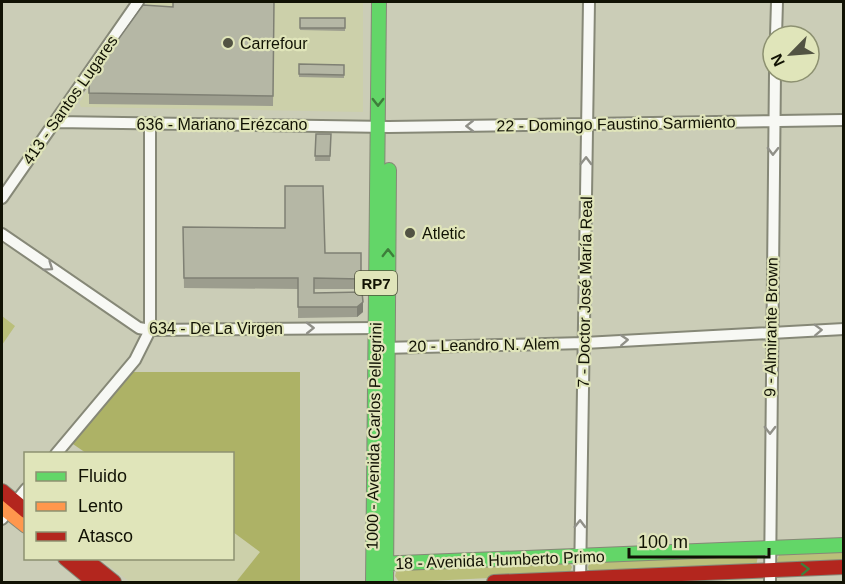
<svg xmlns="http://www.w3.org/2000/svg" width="845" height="584" viewBox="0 0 845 584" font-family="Helvetica,sans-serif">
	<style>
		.built { fill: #ccd0aa }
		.green { fill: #babf7a }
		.forest { fill: #adb266 }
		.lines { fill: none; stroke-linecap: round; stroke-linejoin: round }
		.street-casing { stroke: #868877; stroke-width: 14 }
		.fast-casing { stroke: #868877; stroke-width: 16 }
		.slow-casing { stroke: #868877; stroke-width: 16 }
		.jam-casing { stroke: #868877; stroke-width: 16 }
		.street { stroke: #f7f8f4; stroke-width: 10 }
		.fast { stroke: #63d668; stroke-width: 14 }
		.slow { stroke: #ff974d; stroke-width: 14 }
		.jam { stroke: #b3261e; stroke-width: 14 }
		.wall { fill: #9c9d8e }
		.shaded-wall { fill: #7f8074 }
		.building { fill: #b5b7a5; stroke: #7f8074; stroke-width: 1.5 }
		.oneway { stroke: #3e7e3b }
		.oneway2 { stroke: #909088 }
		.poi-dot { fill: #525343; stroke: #e0e5ba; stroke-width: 2 }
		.labels { text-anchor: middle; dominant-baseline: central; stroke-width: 4.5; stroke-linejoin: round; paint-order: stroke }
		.shield { fill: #e0e5ba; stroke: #4f513b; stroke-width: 1.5 }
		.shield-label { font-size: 15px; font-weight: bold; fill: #111204 }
		.poi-label { font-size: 16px; fill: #111204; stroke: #e0e5ba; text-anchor: start }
		.street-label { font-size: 16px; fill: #111204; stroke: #e0e5ba }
	</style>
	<rect width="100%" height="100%" fill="#cbcdb7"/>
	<!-- built -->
	<path class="built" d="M 148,2 L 363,2 L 363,112 L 81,107 L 79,103 Z
		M 233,532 L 260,552 L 236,582 L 130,582 L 100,559 L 232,558 Z
		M 720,578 L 759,578 L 761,582 L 721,582 Z"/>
	<!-- green -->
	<path class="green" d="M 2,316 L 15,326 L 2,345 Z
		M 843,549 L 843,563 L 778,563 L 777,560 L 780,553 Z
		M 758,556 L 756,566 L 589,571 L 588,567 L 591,560 Z
		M 568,561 L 572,567 L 569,574 L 408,582 L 399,582 L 395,576 L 397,569 Z"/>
	<!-- forest -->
	<path class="forest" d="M 127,372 L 300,372 L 300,582 L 236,582 L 260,552 L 233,532 L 232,454 L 86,453 L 70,442 Z"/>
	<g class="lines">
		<!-- street casing -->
		<g class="street-casing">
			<path id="street" d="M 776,36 L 777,2
				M 56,122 L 389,127 L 844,120
				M 2,198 L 138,2
				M 2,234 L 139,328 L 150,330 L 380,328
				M 383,348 L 584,343 L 844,329
				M 56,454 L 135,360 L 150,330 L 150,124
				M 2,519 L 26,489
				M 580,582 L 589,2
				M 770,582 L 775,72"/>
		</g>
		<!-- fast casing -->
		<g class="fast-casing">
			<path id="fast" d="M 376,564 L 844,545
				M 373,582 L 379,2
				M 386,582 L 389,170"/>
		</g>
		<!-- slow casing -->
		<g class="slow-casing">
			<path id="slow" d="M 2,507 L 26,526"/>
		</g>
		<!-- jam casing -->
		<g class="jam-casing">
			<path id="jam" d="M 2,491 L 26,511
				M 65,558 L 94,582
				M 84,558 L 114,582
				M 494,582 L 844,567"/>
		</g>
		<!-- street -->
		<use href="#street" class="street"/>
		<!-- fast -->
		<use href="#fast" class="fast"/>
		<!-- slow -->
		<use href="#slow" class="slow"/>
		<!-- jam -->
		<use href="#jam" class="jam"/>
	</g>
	<!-- wall -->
	<path class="wall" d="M 274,2 L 273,106 L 89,104 L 89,80 L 173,7 Z
		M 300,18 L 345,18 L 345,31 L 300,30 Z
		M 299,64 L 344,65 L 344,78 L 299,77 Z
		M 316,134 L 331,134 L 330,161 L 315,161 Z
		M 183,227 L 325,253 L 361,253 L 361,289 L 314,289 L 314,293 L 362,292 L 363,312 L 357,317 L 298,318 L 298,289 L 184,288 Z"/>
	<!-- shaded-wall -->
	<path class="shaded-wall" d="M 363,302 L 363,312 L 357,317 L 357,307 Z"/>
	<!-- building -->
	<path class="building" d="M 173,2 L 274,2 L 273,96 L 89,93 L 89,80 L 143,5 L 173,7 Z
		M 300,18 L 345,18 L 345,28 L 300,28 Z
		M 299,64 L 344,65 L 344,75 L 299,74 Z
		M 316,134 L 331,134 L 330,156 L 315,156 Z
		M 285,186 L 323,186 L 325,253 L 361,253 L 361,279 L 314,278 L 314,293 L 362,292 L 363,302 L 357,307 L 298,307 L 298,278 L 184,278 L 183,227 L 285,228 Z"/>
	<!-- one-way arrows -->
	<defs><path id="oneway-chevron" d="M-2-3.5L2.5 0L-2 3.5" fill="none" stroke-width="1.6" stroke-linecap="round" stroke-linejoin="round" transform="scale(1.5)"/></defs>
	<g class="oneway">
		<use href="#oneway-chevron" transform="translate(378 102) rotate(90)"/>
		<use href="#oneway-chevron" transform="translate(388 253) rotate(-90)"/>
		<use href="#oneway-chevron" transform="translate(805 569) rotate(-2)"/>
	</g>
	<g class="oneway2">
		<use href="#oneway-chevron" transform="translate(470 126) rotate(179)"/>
		<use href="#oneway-chevron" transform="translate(773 151) rotate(91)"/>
		<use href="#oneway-chevron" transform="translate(586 161) rotate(-89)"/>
		<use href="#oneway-chevron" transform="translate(49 267) rotate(35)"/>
		<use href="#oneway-chevron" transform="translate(310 328) rotate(-1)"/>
		<use href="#oneway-chevron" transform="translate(818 330) rotate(-2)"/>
		<use href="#oneway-chevron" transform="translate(624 340) rotate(-3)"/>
		<use href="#oneway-chevron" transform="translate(770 430) rotate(90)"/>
		<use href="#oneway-chevron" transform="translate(580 524) rotate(-89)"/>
	</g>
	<!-- markers -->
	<g class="poi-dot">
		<circle cx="228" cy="43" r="6"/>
		<circle cx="410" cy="233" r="6"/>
	</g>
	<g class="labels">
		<!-- shield labels -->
		<rect class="shield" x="355" y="271" width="42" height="24" rx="4.5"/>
		<g class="shield-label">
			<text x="376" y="283">RP7</text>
		</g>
		<!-- poi labels -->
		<g class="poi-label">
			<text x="240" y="43">Carrefour</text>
			<text x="422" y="233">Atletic</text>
		</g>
		<!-- street labels -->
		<g class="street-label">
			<text transform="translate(70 100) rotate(-55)">413 - Santos Lugares</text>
			<text x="222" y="124">636 - Mariano Erézcano</text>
			<text transform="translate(616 124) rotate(-1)">22 - Domingo Faustino Sarmiento</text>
			<text transform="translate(585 292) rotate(-89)">7 - Doctor José María Real</text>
			<text transform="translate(771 327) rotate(-89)">9 - Almirante Brown</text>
			<text x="216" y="328">634 - De La Virgen</text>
			<text transform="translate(484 345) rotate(-1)">20 - Leandro N. Alem</text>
			<text transform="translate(374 436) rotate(-89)">1000 - Avenida Carlos Pellegrini</text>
			<text transform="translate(500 560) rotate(-2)">18 - Avenida Humberto Primo</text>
		</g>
	</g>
	<!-- border -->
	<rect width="845" height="584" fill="none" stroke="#111204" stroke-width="6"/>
	<!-- legend -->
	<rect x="24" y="452" width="210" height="108" fill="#e0e5ba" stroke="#8d9171" stroke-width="1.5"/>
	<rect x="36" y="472" width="30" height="9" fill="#63d668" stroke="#8d9171" stroke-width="1.5"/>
	<text x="78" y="482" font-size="18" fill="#111204">Fluido</text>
	<rect x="36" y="502" width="30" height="9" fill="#ff974d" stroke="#8d9171" stroke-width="1.5"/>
	<text x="78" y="512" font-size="18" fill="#111204">Lento</text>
	<rect x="36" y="532" width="30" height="9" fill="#b3261e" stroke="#8d9171" stroke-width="1.5"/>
	<text x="78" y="542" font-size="18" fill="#111204">Atasco</text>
	<!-- north arrow -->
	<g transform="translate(791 54) rotate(245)"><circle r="28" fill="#e0e5ba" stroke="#8d9171" stroke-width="1.5"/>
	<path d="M0-4.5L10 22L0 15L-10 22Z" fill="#525343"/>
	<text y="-9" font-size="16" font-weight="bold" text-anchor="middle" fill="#111204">N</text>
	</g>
	<!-- scale -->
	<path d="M629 548v9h140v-9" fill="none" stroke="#111204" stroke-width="3"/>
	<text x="638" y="548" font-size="18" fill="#111204" stroke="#e0e5ba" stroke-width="4.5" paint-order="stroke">100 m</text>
</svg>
